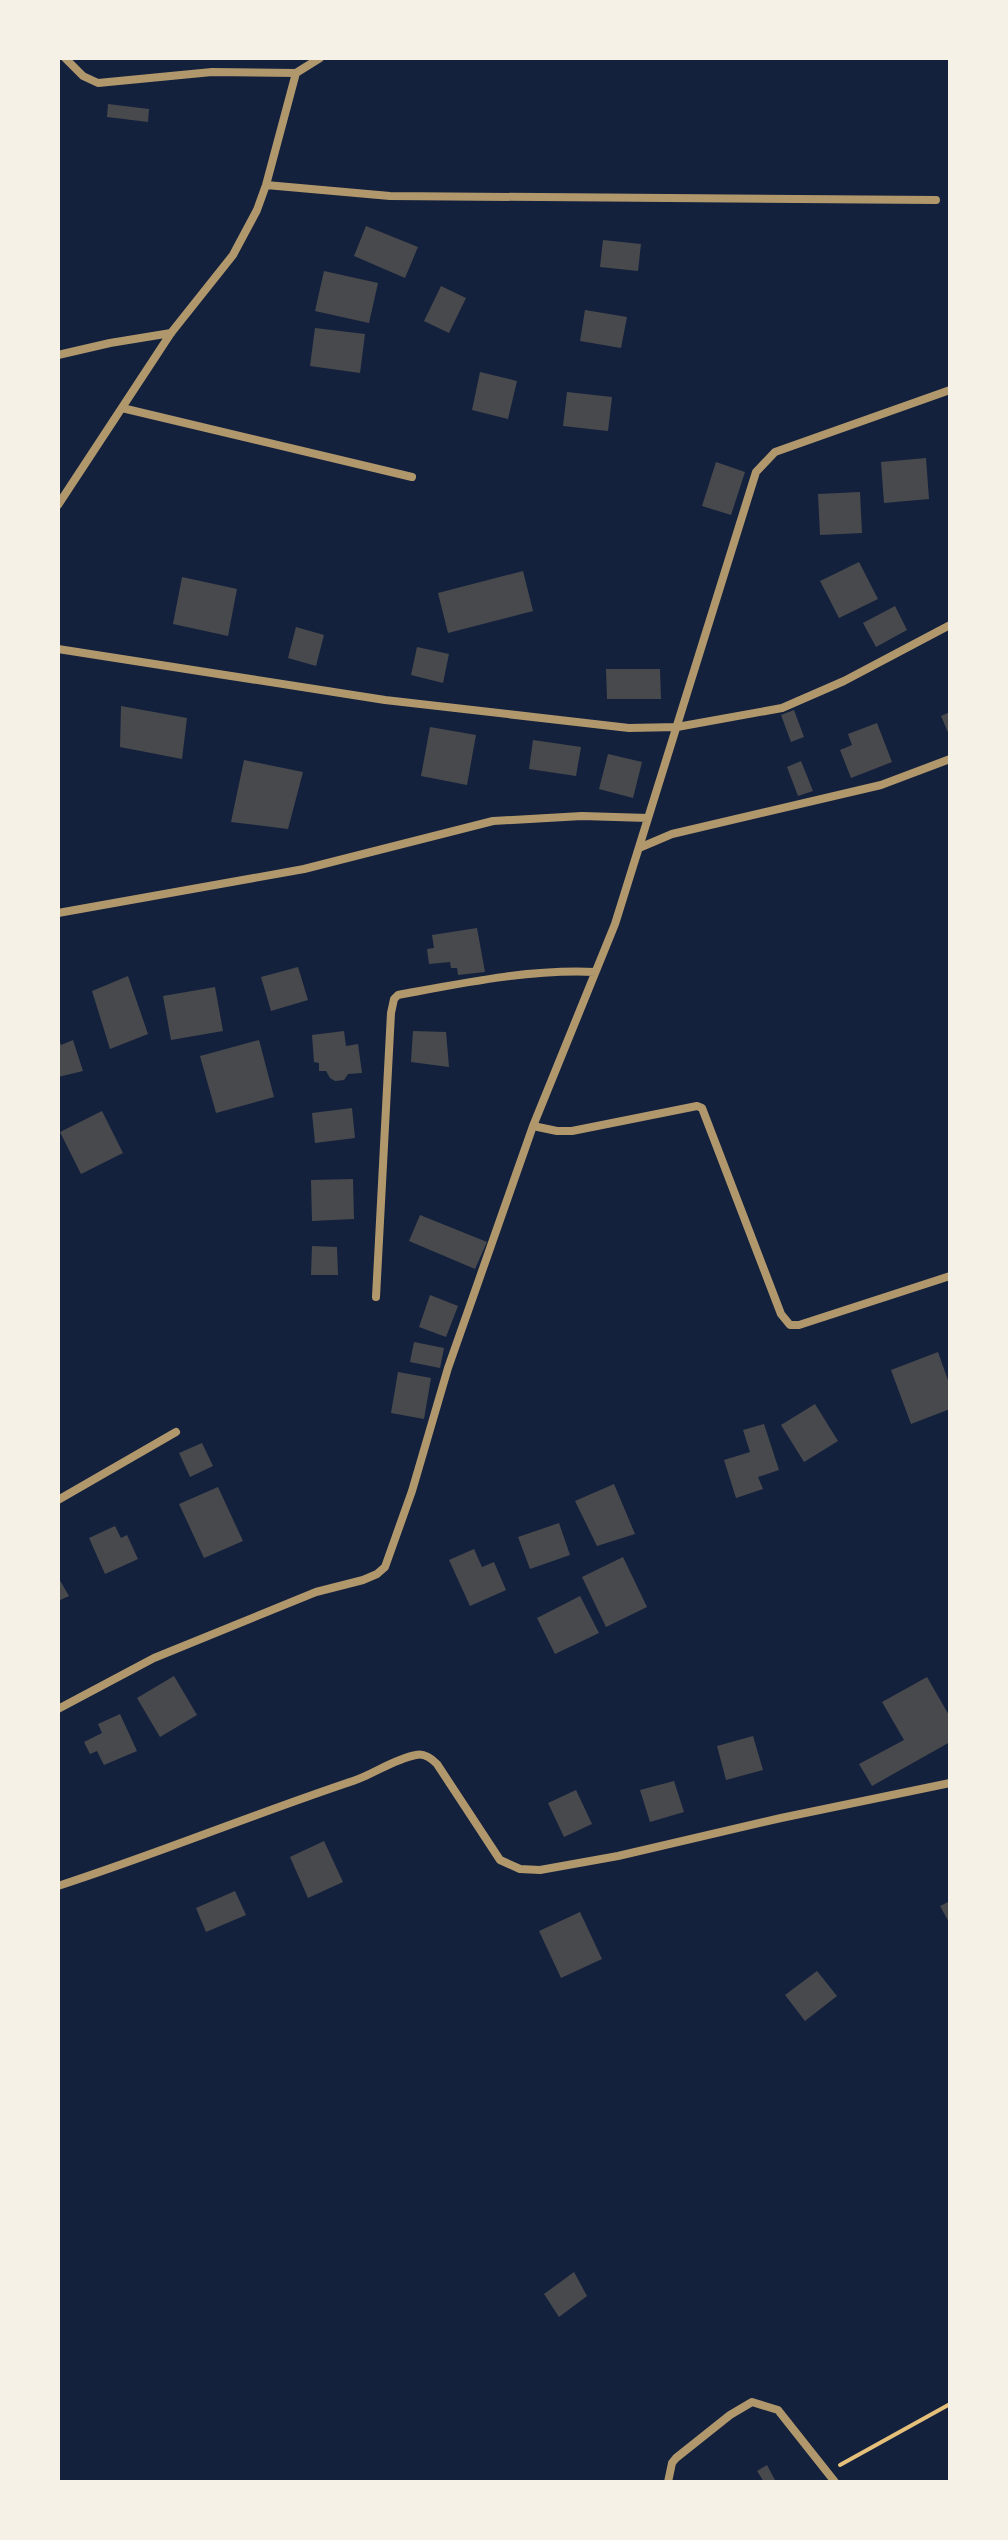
<svg xmlns="http://www.w3.org/2000/svg" width="1008" height="2540" viewBox="0 0 1008 2540" font-family="'Varela Round',sans-serif">
	<style>
		.building { fill: #48494c }
		.lines { fill: none; stroke-linecap: round; stroke-linejoin: round }
		.path { stroke: #e5c07b; stroke-width: 4 }
		.minor { stroke: #b1986c; stroke-width: 8 }
	</style>
	<rect width="100%" height="100%" fill="#14213d"/>
	<!-- building -->
	<path class="building" d="M 108,104 L 149,109 L 148,122 L 107,117 Z
		M 366,226 L 418,247 L 405,278 L 354,256 Z
		M 603,240 L 641,244 L 638,271 L 600,267 Z
		M 324,271 L 378,283 L 369,323 L 315,311 Z
		M 441,286 L 466,298 L 449,333 L 424,321 Z
		M 585,310 L 627,317 L 621,348 L 580,341 Z
		M 315,328 L 365,334 L 360,373 L 310,366 Z
		M 480,372 L 517,381 L 508,419 L 472,410 Z
		M 567,392 L 612,397 L 608,431 L 563,426 Z
		M 926,458 L 929,499 L 884,503 L 881,462 Z
		M 716,462 L 745,472 L 731,515 L 702,506 Z
		M 860,492 L 862,533 L 820,535 L 818,494 Z
		M 859,562 L 878,599 L 839,618 L 820,581 Z
		M 523,571 L 533,611 L 448,633 L 438,593 Z
		M 182,577 L 237,589 L 228,636 L 173,624 Z
		M 895,606 L 907,630 L 876,647 L 863,623 Z
		M 296,627 L 324,635 L 316,666 L 288,658 Z
		M 417,647 L 449,654 L 443,683 L 411,675 Z
		M 606,669 L 660,669 L 661,699 L 607,699 Z
		M 121,706 L 187,718 L 182,759 L 120,747 Z
		M 794,710 L 804,737 L 791,742 L 781,715 Z
		M 950,712 L 950,737 L 941,716 Z
		M 877,723 L 892,762 L 851,778 L 840,750 L 852,745 L 848,734 Z
		M 430,727 L 476,735 L 467,785 L 421,776 Z
		M 533,740 L 581,747 L 576,776 L 529,769 Z
		M 608,754 L 642,762 L 633,798 L 599,789 Z
		M 244,760 L 303,772 L 288,829 L 231,822 Z
		M 801,761 L 813,791 L 798,796 L 787,767 Z
		M 477,928 L 485,972 L 458,975 L 457,968 L 451,968 L 450,962 L 429,964 L 427,949 L 434,948 L 432,935 Z
		M 298,967 L 308,1000 L 271,1011 L 261,977 Z
		M 128,976 L 148,1034 L 110,1049 L 92,991 Z
		M 215,987 L 223,1031 L 171,1040 L 163,996 Z
		M 344,1031 L 346,1046 L 358,1044 L 362,1073 L 348,1074 L 344,1080 L 335,1081 L 330,1078 L 326,1071 L 319,1071 L 319,1063 L 314,1062 L 312,1035 Z
		M 413,1031 L 446,1032 L 449,1067 L 411,1062 Z
		M 58,1036 L 61,1045 L 73,1040 L 83,1071 L 58,1077 Z
		M 259,1040 L 274,1097 L 216,1113 L 200,1056 Z
		M 352,1108 L 355,1138 L 315,1143 L 312,1113 Z
		M 102,1111 L 123,1153 L 81,1174 L 60,1132 Z
		M 353,1179 L 354,1219 L 312,1221 L 311,1180 Z
		M 420,1215 L 487,1242 L 475,1269 L 409,1241 Z
		M 312,1246 L 337,1247 L 338,1275 L 311,1275 Z
		M 430,1295 L 458,1306 L 446,1337 L 419,1327 Z
		M 414,1342 L 444,1348 L 440,1368 L 410,1362 Z
		M 938,1352 L 950,1386 L 950,1409 L 911,1424 L 891,1370 Z
		M 398,1372 L 431,1378 L 424,1419 L 391,1413 Z
		M 815,1404 L 838,1441 L 804,1462 L 781,1425 Z
		M 764,1424 L 779,1470 L 758,1477 L 763,1489 L 736,1498 L 724,1460 L 750,1452 L 743,1430 Z
		M 202,1443 L 213,1466 L 190,1477 L 179,1453 Z
		M 614,1484 L 635,1534 L 597,1546 L 575,1501 Z
		M 218,1487 L 243,1541 L 204,1558 L 179,1504 Z
		M 559,1523 L 570,1555 L 530,1569 L 518,1537 Z
		M 115,1526 L 121,1538 L 127,1535 L 138,1559 L 105,1574 L 89,1538 Z
		M 474,1549 L 482,1567 L 494,1562 L 506,1590 L 470,1606 L 449,1560 Z
		M 623,1557 L 647,1607 L 606,1627 L 582,1577 Z
		M 58,1577 L 69,1596 L 58,1601 Z
		M 580,1596 L 599,1633 L 555,1654 L 537,1618 Z
		M 174,1676 L 197,1715 L 160,1737 L 137,1698 Z
		M 927,1677 L 950,1717 L 950,1742 L 872,1786 L 859,1764 L 904,1740 L 882,1702 Z
		M 120,1714 L 137,1751 L 104,1765 L 97,1751 L 90,1754 L 84,1742 L 102,1733 L 98,1724 Z
		M 753,1736 L 763,1770 L 726,1780 L 717,1746 Z
		M 674,1781 L 684,1812 L 650,1822 L 640,1790 Z
		M 576,1790 L 592,1824 L 564,1837 L 548,1803 Z
		M 324,1841 L 343,1882 L 308,1898 L 290,1857 Z
		M 235,1891 L 246,1915 L 206,1932 L 196,1908 Z
		M 950,1901 L 950,1924 L 940,1906 Z
		M 580,1912 L 602,1959 L 561,1978 L 539,1931 Z
		M 817,1971 L 837,1996 L 805,2021 L 785,1995 Z
		M 574,2272 L 587,2296 L 559,2317 L 544,2294 Z
		M 767,2465 L 776,2482 L 764,2482 L 757,2471 Z"/>
	<g class="lines">
		<!-- path -->
		<path class="path" d="M 840,2465 L 950,2404"/>
		<!-- minor -->
		<path class="minor" d="M 65,58 L 83,76 L 98,83 L 212,72 L 296,73 L 320,58
			M 266,185 L 390,196 L 936,200
			M 58,355 L 110,343 L 171,333
			M 122,408 L 412,477
			M 58,505 L 171,333 L 233,255 L 257,210 L 266,185 L 296,73
			M 58,649 L 385,700 L 629,728 L 677,727 L 782,708 L 844,681 L 950,625
			M 639,848 L 672,834 L 881,785 L 950,759
			M 58,913 L 304,869 L 493,821 L 582,816 L 648,818
			M 533,1126 L 557,1131 L 572,1131 L 697,1106 L 702,1108 L 781,1314 L 790,1325 L 799,1325 L 950,1276
			M 376,1297 L 391,1013 L 394,999 L 398,995 C 463,983 529,969 595,972
			M 58,1500 L 176,1432
			M 58,1709 L 154,1658 L 316,1592 L 363,1580 L 377,1574 L 385,1567 L 412,1491 L 448,1368 L 533,1126 L 615,924 L 756,472 L 775,452 L 950,390
			M 58,1886 C 157,1854 254,1814 353,1781 C 374,1774 394,1759 416,1755 C 424,1753 431,1758 437,1764 L 500,1860 L 520,1869 L 540,1870 L 618,1856 L 781,1818 L 950,1783
			M 668,2482 L 672,2463 L 676,2458 L 730,2415 L 752,2402 L 778,2410 L 835,2482"/>
	</g>
	<!-- border -->
	<rect width="1008" height="2540" fill="none" stroke="#f6f1e7" stroke-width="120"/>
</svg>
